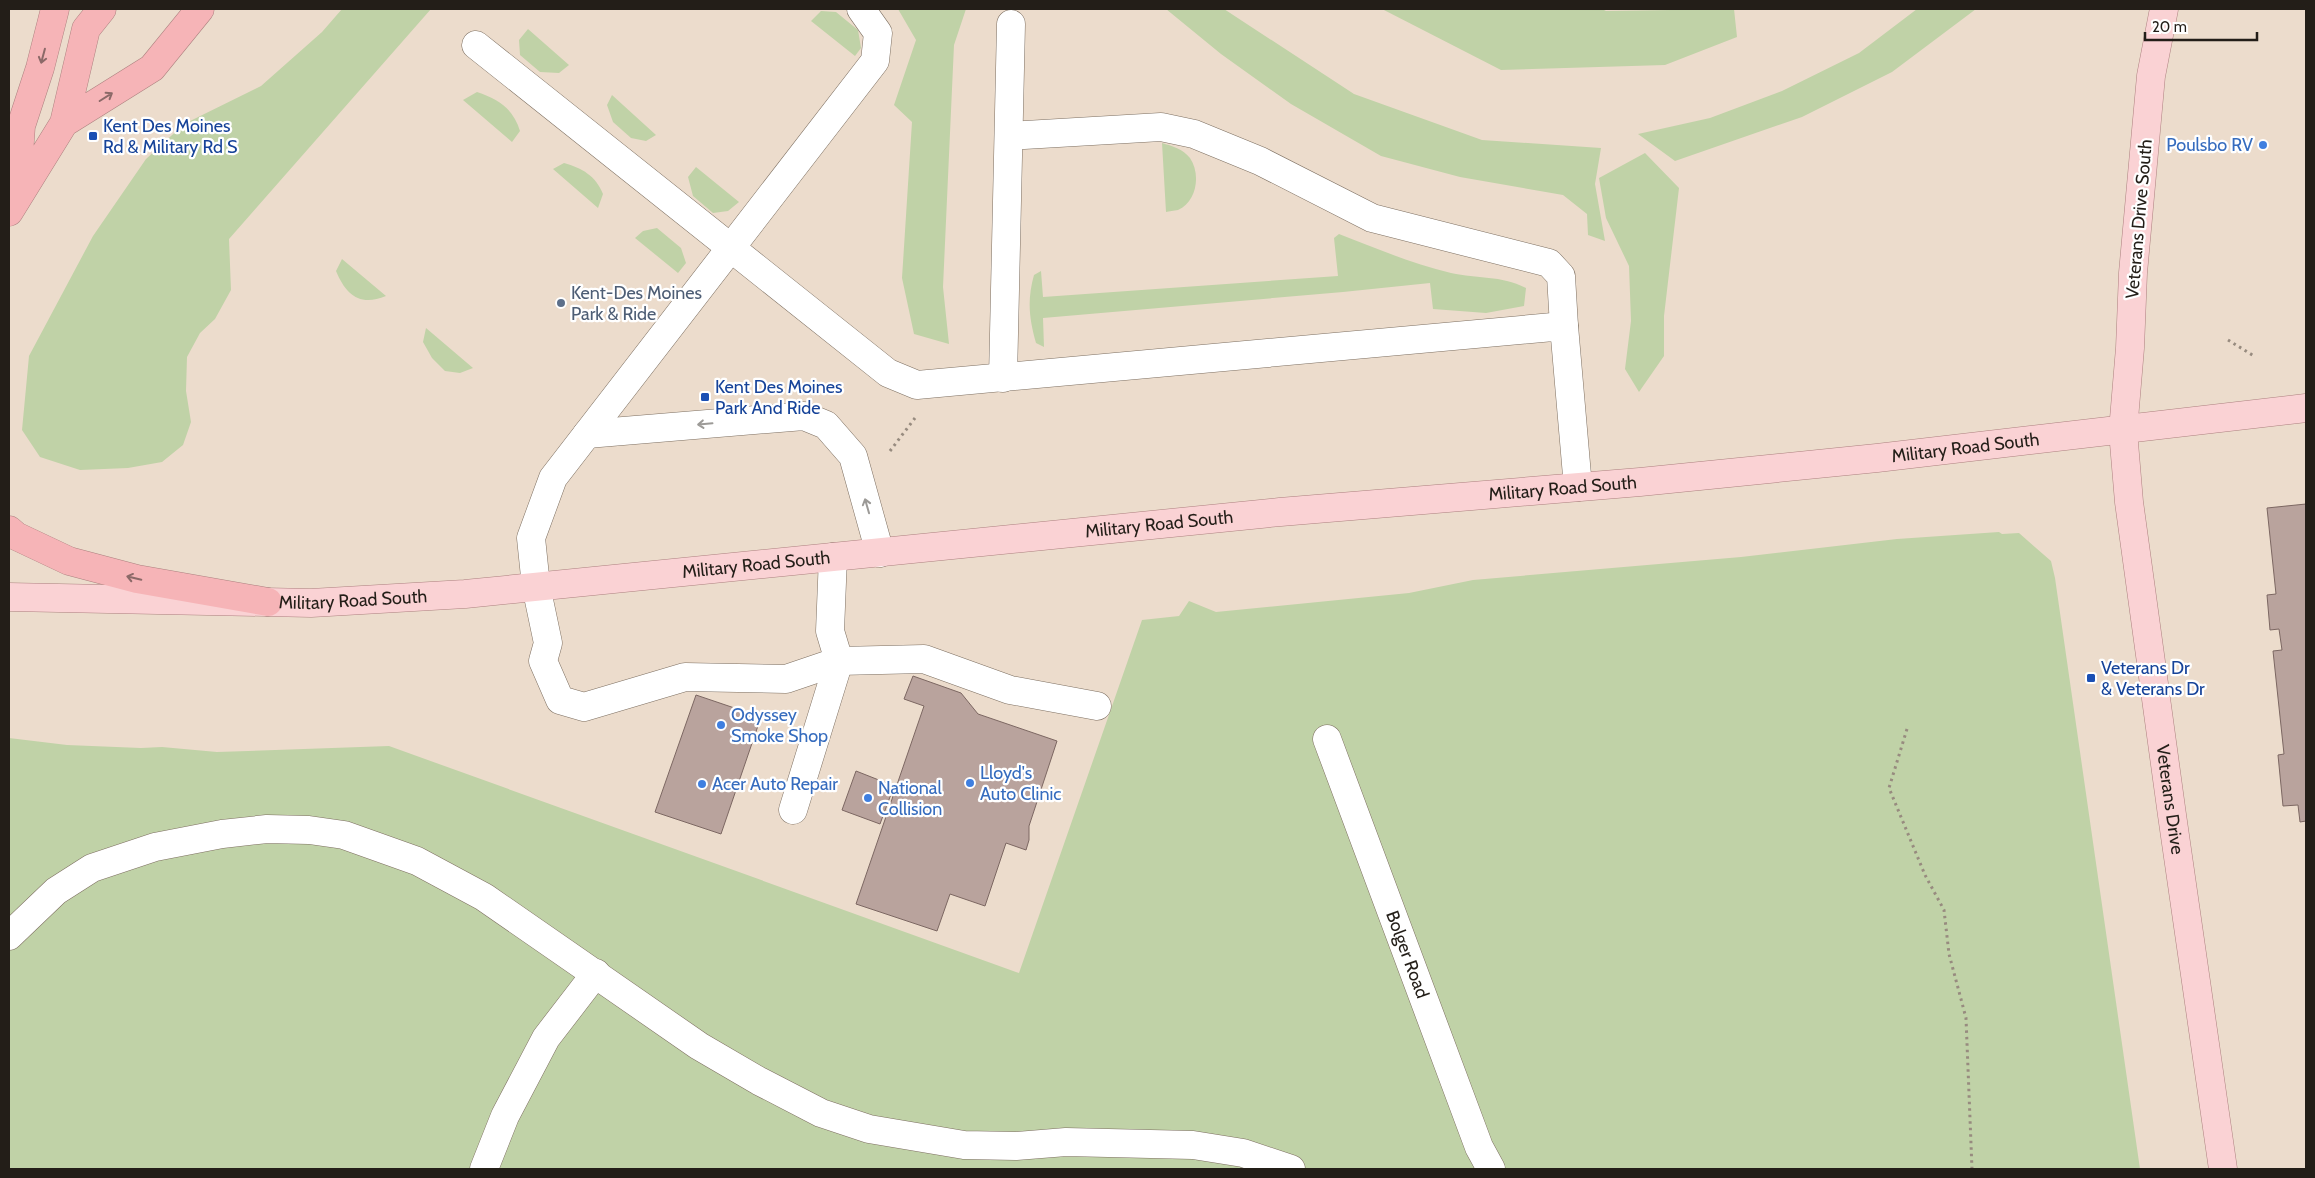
<svg xmlns="http://www.w3.org/2000/svg" width="2315" height="1178" viewBox="0 0 2315 1178" font-family="Cabin,sans-serif">
	<style>
		.green { fill: #c0d2a7 }
		.building { fill: #b9a39d; stroke: #7c6762 }
		.lines { fill: none; stroke-linecap: round; stroke-linejoin: round }
		.minor-casing { stroke: #7d6f61; stroke-width: 29 }
		.major-casing { stroke: #ac807f; stroke-width: 29 }
		.highway-casing { stroke: #ac807f; stroke-width: 29 }
		.path { stroke: #978b7f; stroke-width: 3; stroke-dasharray: 2.5 4; stroke-linecap: butt }
		.minor { stroke: #fff; stroke-width: 28 }
		.major { stroke: #fad2d4; stroke-width: 28 }
		.highway { stroke: #f6b4b7; stroke-width: 28 }
		.oneway { stroke: #8c6968 }
		.oneway2 { stroke: #9c9a97 }
		.transit-dot { fill: #1a4fb4; stroke: #fff; stroke-width: 2 }
		.shop-dot { fill: #3f7fe0; stroke: #fff; stroke-width: 2 }
		.service-dot { fill: #5c6f8a; stroke: #fff; stroke-width: 2 }
		.labels { text-anchor: middle; dominant-baseline: central; stroke-width: 4.5; stroke-linejoin: round; paint-order: stroke }
		.transit-label { font-size: 18px; fill: #164399; stroke: #fff; text-anchor: start }
		.shop-label { font-size: 18px; fill: #366cbe; stroke: #fff; text-anchor: start }
		.street-label { font-size: 18px; fill: #231e18; stroke: #fff }
		.service-label { font-size: 18px; fill: #4e5e75; stroke: #fff; text-anchor: start }
	</style>
	<rect width="100%" height="100%" fill="#ecdccc"/>
	<!-- green -->
	<path class="green" d="M 342,9 L 431,9 L 229,239 L 231,290 L 215,319 L 200,333 L 187,357 L 186,391 L 191,422 L 183,445 L 162,462 L 128,468 L 80,470 L 40,457 L 22,430 L 29,356 L 93,236 L 146,159 L 184,124 L 261,86 L 322,32 Z
		M 898,9 L 966,9 L 954,45 L 943,287 L 949,344 L 914,334 L 902,278 L 912,122 L 894,105 L 916,40 Z
		M 1166,9 L 1224,9 L 1354,94 L 1482,140 L 1601,148 L 1595,184 L 1605,241 L 1588,235 L 1587,214 L 1563,195 L 1460,177 L 1381,156 L 1291,104 L 1221,54 Z
		M 1382,9 L 1602,9 L 1606,11 L 1734,9 L 1737,37 L 1665,65 L 1501,70 Z
		M 1917,9 L 1976,9 L 1892,72 L 1802,117 L 1675,161 L 1638,134 L 1710,118 L 1782,91 L 1859,53 Z
		M 821,11 L 836,12 L 858,30 L 861,48 L 855,56 L 811,21 Z
		M 528,29 L 569,65 L 559,73 L 540,72 L 520,55 L 519,40 Z
		M 477,92 C 498,99 513,108 520,131 L 512,142 L 463,100 Z
		M 612,95 L 656,135 L 646,141 L 631,138 L 613,122 L 607,105 Z
		M 1162,143 C 1172,146 1183,149 1190,158 C 1201,174 1197,202 1178,210 C 1174,211 1169,211 1166,212 Z
		M 1645,153 L 1679,188 L 1664,316 L 1664,356 L 1639,392 L 1625,369 L 1631,321 L 1629,266 L 1606,218 L 1599,178 Z
		M 564,163 C 582,168 596,176 603,194 L 598,208 L 553,169 Z
		M 696,167 L 739,202 L 728,211 L 713,213 L 693,196 L 688,177 Z
		M 657,228 L 681,248 L 686,263 L 678,273 L 635,238 L 643,231 Z
		M 1339,234 C 1375,248 1413,264 1451,273 C 1478,279 1500,275 1526,288 L 1524,306 L 1486,313 L 1433,309 L 1430,283 L 1343,292 L 1043,318 L 1044,347 L 1036,343 C 1029,318 1027,300 1034,275 L 1041,271 L 1043,297 L 1338,276 L 1334,238 Z
		M 342,259 L 386,296 C 360,307 346,295 336,271 Z
		M 426,328 L 473,368 L 460,373 L 445,371 L 432,358 L 423,342 Z
		M 1999,532 L 2002,534 L 2019,533 L 2051,561 L 2055,578 L 2140,1169 L 9,1169 L 9,738 L 67,745 L 141,748 L 162,747 L 217,752 L 389,746 L 1019,973 L 1142,620 L 1179,616 L 1189,601 L 1216,612 L 1409,593 L 1473,580 L 1741,557 L 1897,539 Z"/>
	<!-- building -->
	<path class="building" d="M 2306,504 L 2306,821 L 2300,822 L 2298,805 L 2283,806 L 2278,755 L 2284,754 L 2273,651 L 2282,650 L 2279,629 L 2270,630 L 2267,595 L 2276,594 L 2267,508 Z
		M 913,676 L 961,693 L 978,714 L 1057,741 L 1029,826 L 1029,840 L 1026,850 L 1006,843 L 985,906 L 950,894 L 937,931 L 856,904 L 924,706 L 904,699 Z
		M 696,695 L 761,717 L 721,834 L 655,812 Z
		M 856,771 L 894,786 L 880,824 L 842,810 Z"/>
	<g class="lines">
		<!-- minor casing -->
		<g class="minor-casing">
			<g id="minor">
				<path d="M 476,45 L 888,373 L 917,385 L 1564,326 L 1578,487"/>
				<path d="M 1009,136 L 1161,127 L 1194,134 L 1260,161 L 1372,218 L 1549,263 L 1561,276 L 1564,326"/>
				<path d="M 1003,378 L 1011,24"/>
				<path d="M 587,434 L 804,416 L 826,425 L 853,456 L 880,553"/>
				<path d="M 833,557 L 830,631 L 839,661 L 924,659 L 1010,690 L 1097,706"/>
				<path d="M 839,661 L 786,679 L 685,677 L 584,707 L 560,700 L 543,661 L 548,643 L 536,586 L 531,538 L 553,478 L 875,61 L 878,33 L 861,9"/>
				<path id="s1" d="M 1327,739 L 1479,1147 L 1491,1169"/>
				<path d="M 793,810 L 839,661"/>
				<path d="M 9,936 L 56,891 L 92,868 L 155,847 L 222,834 L 267,829 L 309,830 L 344,835 L 417,861 L 484,897 L 699,1046 L 759,1081 L 821,1113 L 869,1129 L 964,1145 L 1016,1146 L 1066,1142 L 1193,1145 L 1243,1153 L 1291,1169"/>
				<path d="M 484,1169 L 505,1116 L 546,1038 L 596,973"/>
			</g>
		</g>
		<!-- major casing -->
		<g class="major-casing">
			<g id="major">
				<path id="s2" d="M 2164,9 L 2151,76 L 2133,273 L 2130,348 L 2123,431 L 2129,502 L 2172,815 L 2223,1169"/>
				<path id="s3" d="M 9,597 L 311,603 L 465,594 L 1280,512 L 1640,482 L 1877,458 L 2306,408"/>
			</g>
		</g>
		<!-- highway casing -->
		<g class="highway-casing">
			<path id="highway" d="M 64,123 L 152,68 L 200,9
				M 16,197 L 21,126 L 40,68 L 55,9
				M 9,212 L 64,123 L 86,29 L 102,9
				M 9,530 L 16,536 L 69,561 L 137,579 L 268,602"/>
		</g>
		<!-- path -->
		<path class="path" d="M 2228,340 L 2254,356
			M 890,451 L 915,418
			M 1907,729 L 1889,788 L 1925,875 L 1944,910 L 1949,954 L 1966,1018 L 1972,1169"/>
		<!-- minor -->
		<use href="#minor" class="minor"/>
		<!-- major -->
		<use href="#major" class="major"/>
		<!-- highway -->
		<use href="#highway" class="highway"/>
	</g>
	<!-- one-way arrows -->
	<defs><path id="oneway-shaft" d="M-6 0H5M1.5-3L5.5 0L1.5 3" fill="none" stroke-width="1.6" stroke-linecap="round" stroke-linejoin="round" transform="scale(1.25)"/></defs>
	<g class="oneway">
		<use href="#oneway-shaft" transform="translate(43 56) rotate(105)"/>
		<use href="#oneway-shaft" transform="translate(106 97) rotate(-32)"/>
		<use href="#oneway-shaft" transform="translate(134 578) rotate(-167)"/>
	</g>
	<g class="oneway2">
		<use href="#oneway-shaft" transform="translate(705 424) rotate(175)"/>
		<use href="#oneway-shaft" transform="translate(867 506) rotate(-106)"/>
	</g>
	<!-- markers -->
	<g class="transit-dot">
		<rect x="88" y="131" width="10" height="10" rx="2.5"/>
		<rect x="700" y="392" width="10" height="10" rx="2.5"/>
		<rect x="2086" y="673" width="10" height="10" rx="2.5"/>
	</g>
	<g class="shop-dot">
		<circle cx="2263" cy="145" r="5"/>
		<circle cx="721" cy="725" r="5"/>
		<circle cx="970" cy="783" r="5"/>
		<circle cx="702" cy="784" r="5"/>
		<circle cx="868" cy="798" r="5"/>
	</g>
	<circle class="service-dot" cx="561" cy="303" r="5"/>
	<g class="labels">
		<!-- transit labels -->
		<g class="transit-label">
			<text x="103" y="126">Kent Des Moines<tspan x="103" dy="21">Rd &amp; Military Rd S</tspan></text>
			<text x="715" y="387">Kent Des Moines<tspan x="715" dy="21">Park And Ride</tspan></text>
			<text x="2101" y="668">Veterans Dr<tspan x="2101" dy="21">&amp; Veterans Dr</tspan></text>
		</g>
		<!-- shop labels -->
		<g class="shop-label">
			<text x="2253" y="145" text-anchor="end">Poulsbo RV</text>
			<text x="731" y="715">Odyssey<tspan x="731" dy="21">Smoke Shop</tspan></text>
			<text x="980" y="773">Lloyd's<tspan x="980" dy="21">Auto Clinic</tspan></text>
			<text x="712" y="784">Acer Auto Repair</text>
			<text x="878" y="788">National<tspan x="878" dy="21">Collision</tspan></text>
		</g>
		<!-- street labels -->
		<g class="street-label">
			<text transform="translate(2139 219) rotate(-85)">Veterans Drive South</text>
			<text stroke="none"><textPath href="#s3" startOffset="1964">Military Road South</textPath></text>
			<text stroke="none"><textPath href="#s3" startOffset="1559">Military Road South</textPath></text>
			<text stroke="none"><textPath href="#s3" startOffset="1154">Military Road South</textPath></text>
			<text stroke="none"><textPath href="#s3" startOffset="749">Military Road South</textPath></text>
			<text stroke="none"><textPath href="#s3" startOffset="344">Military Road South</textPath></text>
			<text stroke="none"><textPath href="#s2" startOffset="796">Veterans Drive</textPath></text>
			<text stroke="none"><textPath href="#s1" startOffset="230">Bolger Road</textPath></text>
		</g>
		<!-- service labels -->
		<g class="service-label">
			<text x="571" y="293">Kent-Des Moines<tspan x="571" dy="21">Park &amp; Ride</tspan></text>
		</g>
	</g>
	<!-- border -->
	<rect width="2315" height="1178" fill="none" stroke="#231e18" stroke-width="20"/>
	<!-- scale -->
	<path d="M2145 32v8h112v-8" fill="none" stroke="#231e18" stroke-width="2.5"/>
	<text x="2152" y="32" font-size="15" fill="#231e18" stroke="#ffffff" stroke-width="4" paint-order="stroke">20 m</text>
</svg>
